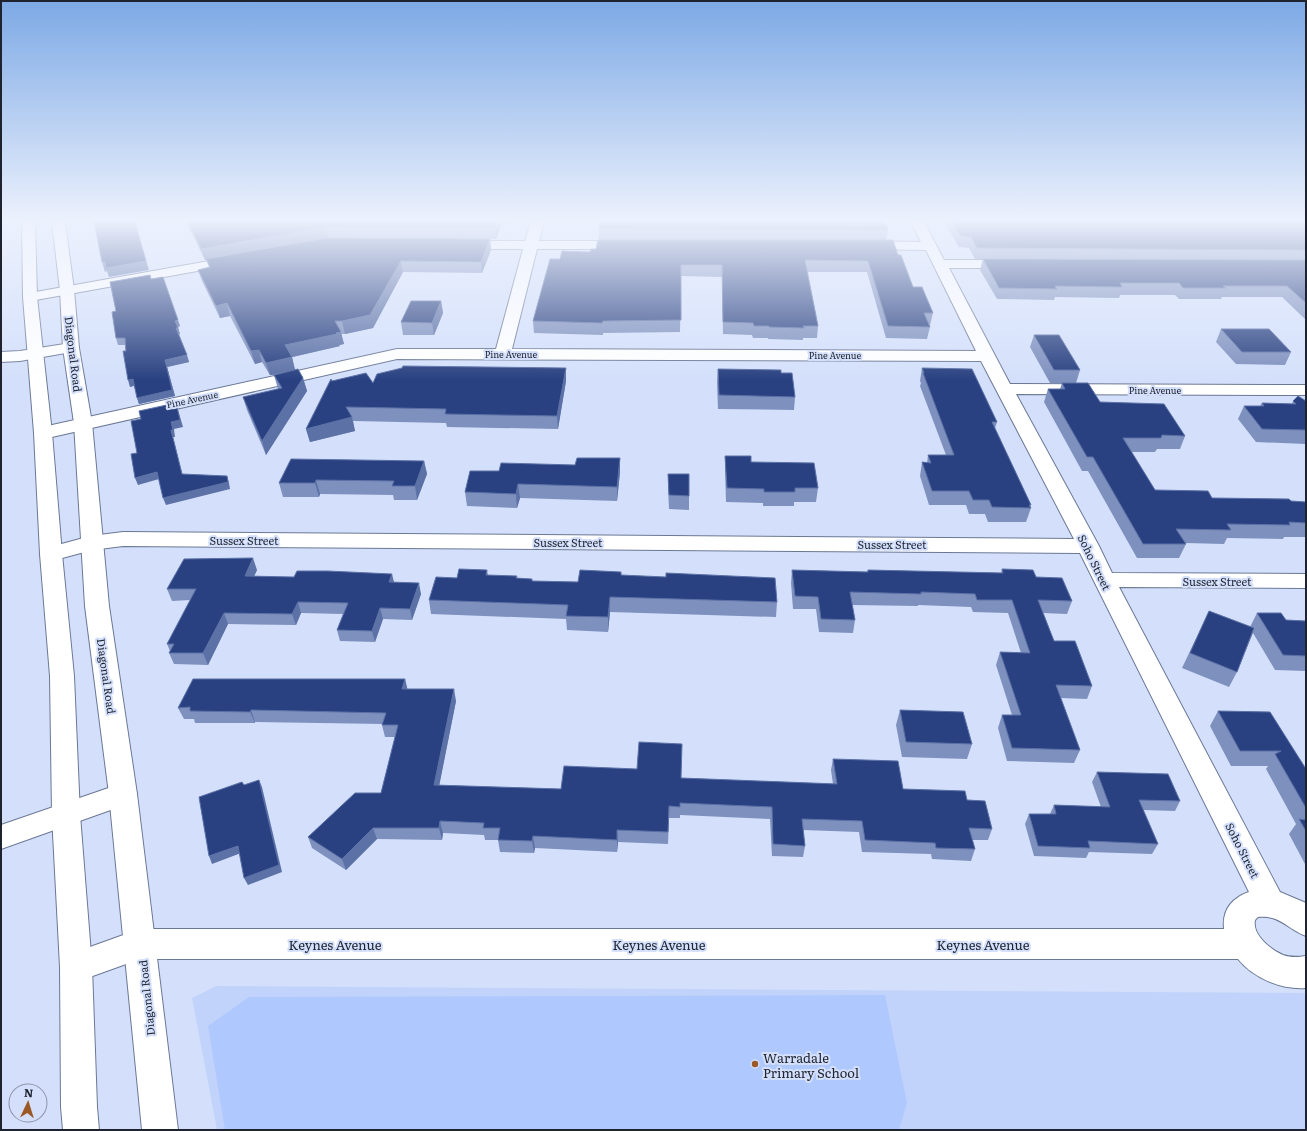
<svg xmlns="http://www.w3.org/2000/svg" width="1307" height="1131" viewBox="0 0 1307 1131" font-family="Literata,serif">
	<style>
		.built { fill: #c1d3fa }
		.green { fill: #afc8fe }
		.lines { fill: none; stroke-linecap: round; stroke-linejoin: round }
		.minor-casing { stroke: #6a7895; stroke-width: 2 }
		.secondary-casing { stroke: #6a7895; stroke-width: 2 }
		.minor { fill: #fff; fill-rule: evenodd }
		.secondary { fill: #fff; fill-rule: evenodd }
		.wall { fill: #7e90be }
		.shaded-wall { fill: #5c71a6 }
		.building { fill: #294181; stroke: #5c71a6 }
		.poi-dot { fill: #9a5925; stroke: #d4e0fb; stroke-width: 1.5 }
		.labels { text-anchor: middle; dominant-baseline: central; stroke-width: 4; stroke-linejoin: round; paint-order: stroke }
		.far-street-label { font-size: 9px; fill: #1e232f; stroke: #d4e0fb }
		.street-label { font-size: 11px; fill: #1e232f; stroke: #d4e0fb }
		.near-street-label { font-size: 13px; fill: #1e232f; stroke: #d4e0fb }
		.near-poi-label { font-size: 13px; fill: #1e232f; stroke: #d4e0fb; text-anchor: start }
	</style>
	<rect width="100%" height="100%" fill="#d4e0fb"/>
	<!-- built -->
	<path class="built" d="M 216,986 L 1306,993 L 1306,1130 L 217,1130 L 192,998 Z"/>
	<!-- green -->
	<path class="green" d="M 885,995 L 907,1103 L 899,1130 L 225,1130 L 208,1026 L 249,997 Z"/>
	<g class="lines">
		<!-- minor casing -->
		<g class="minor-casing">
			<path id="minor" d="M 531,222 L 544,222 L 539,241 L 628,241 L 633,242 L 635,245 L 633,248 L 628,249 L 537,249 L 512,349 L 976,351 L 926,250 L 864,249 L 859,248 L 857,245 L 859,242 L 864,241 L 921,242 L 911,222 L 924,222 L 944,260 L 1011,260 L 1016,261 L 1018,264 L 1016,267 L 1011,268 L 949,268 L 1010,384 L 1306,385 L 1306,395 L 1016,394 L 1099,546 L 1112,573 L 1306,574 L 1306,588 L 1119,587 L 1280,892 L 1306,903 L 1306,936 C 1287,929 1281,915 1258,917 L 1255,920 C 1252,935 1270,949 1283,955 C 1291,958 1299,957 1306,956 L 1306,988 C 1282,990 1253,978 1238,959 L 140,959 L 76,982 L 65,978 L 60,967 L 65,956 L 140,929 L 1224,929 C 1222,910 1232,898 1249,892 L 1080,553 L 123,546 L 92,550 L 51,561 L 43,559 L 40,554 L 43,549 L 91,536 L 123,532 L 1074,539 L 981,361 L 397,359 L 43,439 L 36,437 L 34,433 L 36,429 L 43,427 L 397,349 L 496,349 L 523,249 L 462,249 L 457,248 L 455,245 L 457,242 L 462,241 L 525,241 Z
				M 237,256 L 242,257 L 244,260 L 242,263 L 30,301 L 25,300 L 23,297 L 25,294 L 30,293 Z
				M 71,343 L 77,345 L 79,348 L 77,351 L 20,361 L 1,362 L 1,352 L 20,351 Z
				M 123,783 L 133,786 L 137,794 L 133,802 L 1,849 L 1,825 Z"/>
		</g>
		<!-- secondary casing -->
		<g class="secondary-casing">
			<path id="secondary" d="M 22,222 L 35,222 L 37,297 L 52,433 L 62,554 L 74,676 L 80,815 L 92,967 L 97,1107 L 99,1130 L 63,1130 L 61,1107 L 60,967 L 52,815 L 50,676 L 40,554 L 34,433 L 23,297 Z
				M 52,222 L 65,222 L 74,290 L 79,348 L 92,423 L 109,606 L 137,794 L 178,1130 L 142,1130 L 109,794 L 85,606 L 74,423 L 63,348 L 60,290 Z"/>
		</g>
		<!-- minor -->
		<use href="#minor" class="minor"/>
		<!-- secondary -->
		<use href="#secondary" class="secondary"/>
	</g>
	<!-- wall -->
	<path class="wall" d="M 186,222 L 509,222 L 508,225 L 501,225 L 496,239 L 490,239 L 491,250 L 482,273 L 403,272 L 373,328 L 345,334 L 341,334 L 344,344 L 339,345 L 340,346 L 292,357 L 295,370 L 303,378 L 307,391 L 266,455 L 247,410 L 243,397 L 278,389 L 274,375 L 270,375 L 262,362 L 255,364 L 230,316 L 220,318 L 202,281 L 198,270 L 209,268 L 207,260 L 205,260 Z
		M 944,222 L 1306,222 L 1306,320 L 1282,297 L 1222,297 L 1221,299 L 1179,299 L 1175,295 L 1120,295 L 1119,298 L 1055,297 L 1054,300 L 997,299 L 980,270 L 983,259 L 975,259 L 969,248 L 959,247 Z
		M 599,229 L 888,230 L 886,240 L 599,240 Z
		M 898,255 L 913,287 L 933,313 L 930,325 L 929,325 L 930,327 L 927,339 L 886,338 L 867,272 L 807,272 L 818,326 L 817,338 L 803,338 L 803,340 L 768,339 L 768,338 L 753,338 L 752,335 L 723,334 L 722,277 L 681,276 L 680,332 L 603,333 L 603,335 L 534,333 L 533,321 L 560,259 Z
		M 151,279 L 180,326 L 178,327 L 180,334 L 179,334 L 189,362 L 167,367 L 175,396 L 139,404 L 134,386 L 130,387 L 125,345 L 118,345 L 116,338 L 116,311 Z
		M 441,301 L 443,313 L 434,335 L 403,335 L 401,322 Z
		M 1221,329 L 1291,352 L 1285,365 L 1236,364 L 1216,342 Z
		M 1034,335 L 1080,370 L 1076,383 L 1100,402 L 1185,436 L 1180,449 L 1157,449 L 1155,452 L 1131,452 L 1155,490 L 1212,498 L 1306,502 L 1306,537 L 1284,537 L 1283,539 L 1227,538 L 1224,544 L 1185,543 L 1186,544 L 1179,558 L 1137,558 L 1088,471 L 1082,471 L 1044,402 L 1048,389 L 1060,389 L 1062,383 L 1050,383 L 1030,347 Z
		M 922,368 L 997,422 L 995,428 L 1031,505 L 1030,507 L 1031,508 L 1026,522 L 988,522 L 985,514 L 969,514 L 966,505 L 929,505 L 920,476 L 922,462 L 927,463 L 928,455 L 946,455 L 920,386 L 921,383 L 920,381 Z
		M 718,369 L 781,373 L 795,397 L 794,410 L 718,409 L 717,382 Z
		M 566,381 L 558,429 L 447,427 L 446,423 L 353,421 L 355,431 L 310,442 L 306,429 L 373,383 Z
		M 1293,401 L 1306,401 L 1306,444 L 1256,442 L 1238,419 L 1244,406 L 1260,406 L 1262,403 L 1292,404 Z
		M 725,456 L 751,462 L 818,488 L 816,502 L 794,502 L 794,506 L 763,506 L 763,503 L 726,502 L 725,470 Z
		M 620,458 L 620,472 L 617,501 L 520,498 L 517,508 L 467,506 L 465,492 L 499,471 L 575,465 Z
		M 424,461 L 427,474 L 417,500 L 394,500 L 393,495 L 320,494 L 319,497 L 283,497 L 279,483 Z
		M 668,474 L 689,496 L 689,510 L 669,509 L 668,488 Z
		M 1002,569 L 1036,577 L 1072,601 L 1067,614 L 1043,613 L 1054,641 L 1092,686 L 1087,699 L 1060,698 L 1080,750 L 1074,763 L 1007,761 L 998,728 L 1002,715 L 1012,715 L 996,665 L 1000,652 L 1021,653 L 1008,613 L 973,612 L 971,607 L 918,605 L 918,606 L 852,605 L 855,620 L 853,633 L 819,632 L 816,609 L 793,609 L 791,583 L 792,570 L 867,572 L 868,570 L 1001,573 Z
		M 257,570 L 254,576 L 394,582 L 421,594 L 412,620 L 383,619 L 375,642 L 340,641 L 337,630 L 343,614 L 301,613 L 296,625 L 228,624 L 208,665 L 174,664 L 169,653 L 170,651 L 167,644 L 190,600 L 172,601 L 167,589 Z
		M 487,570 L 488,575 L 517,578 L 532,581 L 578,582 L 622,575 L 777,602 L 776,617 L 610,612 L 608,632 L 567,630 L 566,619 L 431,614 L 429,600 L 457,578 Z
		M 1209,611 L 1250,627 L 1257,613 L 1286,620 L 1306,621 L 1306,671 L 1275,670 L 1253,633 L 1237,672 L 1229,687 L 1182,668 Z
		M 405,679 L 407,689 L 456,701 L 439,785 L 561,789 L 681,778 L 833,784 L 831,770 L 833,759 L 903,789 L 967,800 L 992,829 L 988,840 L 972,840 L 975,849 L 971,861 L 932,859 L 931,854 L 862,852 L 859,832 L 803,830 L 805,846 L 803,857 L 772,856 L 770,819 L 680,815 L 680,818 L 669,818 L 668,844 L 618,842 L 617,852 L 535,848 L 534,853 L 500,852 L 498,840 L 485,840 L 484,835 L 443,833 L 442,840 L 377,839 L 346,870 L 312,848 L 308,837 L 381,793 L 395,737 L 385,737 L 382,725 L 383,724 L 255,722 L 255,723 L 195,723 L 194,719 L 184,719 L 178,708 Z
		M 900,710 L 972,744 L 967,759 L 902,757 L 896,725 Z
		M 1218,711 L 1270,712 L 1306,769 L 1306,864 L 1305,864 L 1289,834 L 1296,824 L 1266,769 L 1268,766 L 1231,766 L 1210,726 Z
		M 1097,772 L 1180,801 L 1175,811 L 1143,810 L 1158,844 L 1152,854 L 1089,852 L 1086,858 L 1034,856 L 1025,824 L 1029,814 L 1050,814 L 1054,805 L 1101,807 L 1092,782 Z"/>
	<!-- shaded-wall -->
	<path class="shaded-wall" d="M 135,222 L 149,270 L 109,277 L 107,271 L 105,272 L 102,262 Z
		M 497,222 L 501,222 L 501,225 L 496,239 L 495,228 Z
		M 326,227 L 328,238 L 205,260 L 201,249 Z
		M 490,239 L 491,250 L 482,273 L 481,262 Z
		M 401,261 L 403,272 L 373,328 L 345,334 L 342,321 Z
		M 441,301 L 443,313 L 434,335 L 432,323 Z
		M 227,303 L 230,316 L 220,318 L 216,306 Z
		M 178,320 L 180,326 L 177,327 L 175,321 Z
		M 176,328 L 178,328 L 180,334 L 179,334 Z
		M 341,332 L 344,344 L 339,345 L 340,346 L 288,358 L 285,345 Z
		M 259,350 L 262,362 L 255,364 L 251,351 Z
		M 187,355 L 189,362 L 167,367 L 175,396 L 139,404 L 137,398 L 165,360 Z
		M 292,357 L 295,370 L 270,375 L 266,363 Z
		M 566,368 L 566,381 L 558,429 L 557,416 Z
		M 303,378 L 307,391 L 266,455 L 262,441 Z
		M 133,379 L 136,385 L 130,387 L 128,380 Z
		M 176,403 L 183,427 L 174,429 L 175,437 L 173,437 L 184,481 L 182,474 L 171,430 L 171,422 Z
		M 352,417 L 355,431 L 310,442 L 306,429 Z
		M 620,458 L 620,472 L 617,501 L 617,487 Z
		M 424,461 L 427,474 L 417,500 L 415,486 Z
		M 157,472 L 159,479 L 138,485 L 135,478 Z
		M 227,476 L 229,483 L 230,489 L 166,505 L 163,498 Z
		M 316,480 L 320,494 L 319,497 L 315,483 Z
		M 518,484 L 520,498 L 517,508 L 516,494 Z
		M 253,558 L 257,570 L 249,587 L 245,576 Z
		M 392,574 L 395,586 L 389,582 Z
		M 419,583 L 421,594 L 412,620 L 410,609 Z
		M 610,597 L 610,612 L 608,632 L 608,617 Z
		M 298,602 L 301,613 L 296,625 L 292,614 Z
		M 380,608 L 383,619 L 375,642 L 372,631 Z
		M 224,613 L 228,624 L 208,665 L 203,653 Z
		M 405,679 L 408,691 L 402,689 Z
		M 454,689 L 456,701 L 437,797 L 434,785 Z
		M 251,710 L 255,722 L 255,723 L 250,712 Z
		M 259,780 L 262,787 L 282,872 L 248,885 L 244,878 Z
		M 440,821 L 443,833 L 442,840 L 439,828 Z
		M 373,828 L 377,839 L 346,870 L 342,859 Z
		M 617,830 L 618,842 L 617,852 Z
		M 533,836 L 535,848 L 534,853 L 532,841 Z
		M 238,846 L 241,853 L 212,864 L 209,856 Z"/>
	<!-- building -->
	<path class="building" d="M 94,222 L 135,222 L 146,261 L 106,268 L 105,262 L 102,262 Z
		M 188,222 L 497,222 L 495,228 L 326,227 L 201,249 Z
		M 600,222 L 885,222 L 888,230 L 599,229 Z
		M 952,222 L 1306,222 L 1306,250 L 977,248 L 971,237 L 961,236 Z
		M 326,238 L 490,239 L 481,262 L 401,261 L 370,315 L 342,321 L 335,321 L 341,332 L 336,333 L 337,334 L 285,345 L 292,357 L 266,363 L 259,350 L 251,351 L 227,303 L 216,306 L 198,270 L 210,267 L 206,259 Z
		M 598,240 L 893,240 L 898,255 L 901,255 L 913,287 L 922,287 L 933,313 L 924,313 L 930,327 L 888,326 L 868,261 L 805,260 L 818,326 L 803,326 L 804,328 L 769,327 L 769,326 L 754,326 L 753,323 L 723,322 L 722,265 L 681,265 L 681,320 L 603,321 L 602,323 L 533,321 L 550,259 L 560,259 L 562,251 L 590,252 L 591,249 L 596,249 Z
		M 983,259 L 1306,260 L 1306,303 L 1287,286 L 1223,286 L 1226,288 L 1183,288 L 1179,283 L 1120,283 L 1122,287 L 1055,286 L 1057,289 L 999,288 Z
		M 150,275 L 151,279 L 163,277 L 178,320 L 175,321 L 178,328 L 176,328 L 187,355 L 165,360 L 172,390 L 137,398 L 133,379 L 128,380 L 123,351 L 126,351 L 125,338 L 116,338 L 112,312 L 116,311 L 110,282 Z
		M 411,301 L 441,301 L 432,323 L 401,322 Z
		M 1221,329 L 1269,329 L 1291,352 L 1242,352 Z
		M 1034,335 L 1059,335 L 1080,370 L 1054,370 Z
		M 403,366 L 566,368 L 557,416 L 445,414 L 446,409 L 346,407 L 352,417 L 306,429 L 331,379 L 332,381 L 366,373 L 373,383 L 377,374 L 402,368 Z
		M 922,368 L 972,369 L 997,422 L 992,422 L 1031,505 L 1029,505 L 1031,508 L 992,507 L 989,500 L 973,500 L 969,491 L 932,491 L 922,462 L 931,463 L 928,455 L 954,455 L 923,373 L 924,373 Z
		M 298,369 L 303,378 L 262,441 L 243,397 L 282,388 L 274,375 Z
		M 718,369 L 781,370 L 781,373 L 792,373 L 795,397 L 719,395 Z
		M 1062,383 L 1088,383 L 1100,402 L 1164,404 L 1185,436 L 1162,435 L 1161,438 L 1123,438 L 1155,490 L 1208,491 L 1212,498 L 1289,499 L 1291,501 L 1306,502 L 1306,523 L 1289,522 L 1290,525 L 1227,524 L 1231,530 L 1176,529 L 1186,544 L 1143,544 L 1093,457 L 1087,457 L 1048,389 L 1065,389 Z
		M 1298,396 L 1306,401 L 1306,430 L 1262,429 L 1244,406 L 1264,406 L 1262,403 L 1296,404 L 1293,401 Z
		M 176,403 L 180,420 L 171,422 L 173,430 L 171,430 L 182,474 L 227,476 L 228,482 L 163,498 L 157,472 L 135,478 L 131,454 L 137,453 L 131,421 L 141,419 L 139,411 Z
		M 725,456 L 751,456 L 751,462 L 814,463 L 818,488 L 795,488 L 795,492 L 764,492 L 764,489 L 727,488 Z
		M 577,458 L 620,458 L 617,487 L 518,484 L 516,494 L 465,492 L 470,471 L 499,471 L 501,463 L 575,465 Z
		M 291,459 L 424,461 L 415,486 L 392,486 L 394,481 L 316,480 L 315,483 L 279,483 Z
		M 668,474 L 689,474 L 689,496 L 669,495 Z
		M 253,558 L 245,576 L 294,577 L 297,571 L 328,571 L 392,574 L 389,582 L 419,583 L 410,609 L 380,608 L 372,631 L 337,630 L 348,603 L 298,602 L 292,614 L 224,613 L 203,653 L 169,653 L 174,644 L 167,644 L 196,589 L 167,589 L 184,559 Z
		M 459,569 L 487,570 L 486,575 L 517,576 L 516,578 L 532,579 L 532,581 L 578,582 L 580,570 L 621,572 L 621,575 L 666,577 L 666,573 L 775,578 L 777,602 L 610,597 L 608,617 L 566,616 L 568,605 L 429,600 L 436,577 L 457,578 Z
		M 1002,569 L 1033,570 L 1036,577 L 1062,578 L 1072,601 L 1038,600 L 1054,641 L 1075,641 L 1092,686 L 1056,685 L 1080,750 L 1012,748 L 1002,715 L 1021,715 L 1000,652 L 1030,653 L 1012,600 L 977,600 L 975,594 L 921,592 L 921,594 L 850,592 L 855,620 L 821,619 L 818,597 L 795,596 L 792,570 L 868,572 L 868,570 L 1003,573 Z
		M 1209,611 L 1254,628 L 1237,672 L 1190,653 Z
		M 1257,613 L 1281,613 L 1286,620 L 1306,621 L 1306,656 L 1283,655 Z
		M 193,679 L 405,679 L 402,689 L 454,689 L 434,785 L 561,789 L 564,766 L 637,769 L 639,742 L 682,744 L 681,778 L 837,784 L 833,759 L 898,761 L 903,789 L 965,791 L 967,800 L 985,801 L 992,829 L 969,828 L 975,849 L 936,848 L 935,843 L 865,840 L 862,821 L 802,819 L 805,846 L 773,844 L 772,807 L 680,803 L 680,807 L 669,806 L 668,832 L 617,830 L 617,840 L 533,836 L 532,841 L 498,840 L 500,828 L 483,828 L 484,823 L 440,821 L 439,828 L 373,828 L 342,859 L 308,837 L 355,793 L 381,793 L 398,725 L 382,725 L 386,713 L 251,710 L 250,712 L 190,711 L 190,707 L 178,708 Z
		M 900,710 L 963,712 L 972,744 L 906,742 Z
		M 1218,711 L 1270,712 L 1306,769 L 1306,808 L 1275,754 L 1281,751 L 1240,751 Z
		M 1097,772 L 1168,774 L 1180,801 L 1139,800 L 1158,844 L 1088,841 L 1090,848 L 1038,846 L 1029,814 L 1056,814 L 1054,805 L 1110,807 Z
		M 259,780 L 279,865 L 244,878 L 238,846 L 209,856 L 199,797 L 242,782 L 244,785 Z
		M 1299,819 L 1306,820 L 1306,831 Z"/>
	<!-- sky -->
	<linearGradient id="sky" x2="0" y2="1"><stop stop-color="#7ca9e5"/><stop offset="0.58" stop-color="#ecf1fd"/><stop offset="1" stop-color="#ecf1fd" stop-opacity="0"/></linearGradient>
	<rect width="1307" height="380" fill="url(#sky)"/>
	<!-- markers -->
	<circle class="poi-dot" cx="755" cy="1064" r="4"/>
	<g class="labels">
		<!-- far-street labels -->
		<g class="far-street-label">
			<text x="511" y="354">Pine Avenue</text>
			<text x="835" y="355">Pine Avenue</text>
			<text x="1155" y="390">Pine Avenue</text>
			<text transform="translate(192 399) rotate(-12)">Pine Avenue</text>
		</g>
		<!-- street labels -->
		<g class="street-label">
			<text transform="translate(74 354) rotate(83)">Diagonal Road</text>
			<text x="244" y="540">Sussex Street</text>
			<text x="568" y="542">Sussex Street</text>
			<text x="892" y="544">Sussex Street</text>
			<text transform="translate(1095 562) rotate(64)">Soho Street</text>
			<text x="1217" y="581">Sussex Street</text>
			<text transform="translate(107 676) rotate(82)">Diagonal Road</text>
			<text transform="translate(1243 850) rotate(63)">Soho Street</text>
			<text transform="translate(146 998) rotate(-96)">Diagonal Road</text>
		</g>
		<!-- near-street labels -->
		<g class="near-street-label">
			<text x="335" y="944">Keynes Avenue</text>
			<text x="659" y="944">Keynes Avenue</text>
			<text x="983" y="944">Keynes Avenue</text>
		</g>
		<!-- near-poi labels -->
		<g class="near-poi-label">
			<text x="763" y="1057">Warradale<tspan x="763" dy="15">Primary School</tspan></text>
		</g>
	</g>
	<!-- border -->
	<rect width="1307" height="1131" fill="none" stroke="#1e232f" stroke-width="4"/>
	<!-- north arrow -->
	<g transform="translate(28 1103) rotate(4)"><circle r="19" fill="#d4e0fb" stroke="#8b94a9"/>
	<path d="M0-3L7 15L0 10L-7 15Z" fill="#9a5925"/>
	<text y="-6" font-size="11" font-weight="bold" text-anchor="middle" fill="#1e232f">N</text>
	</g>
</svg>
